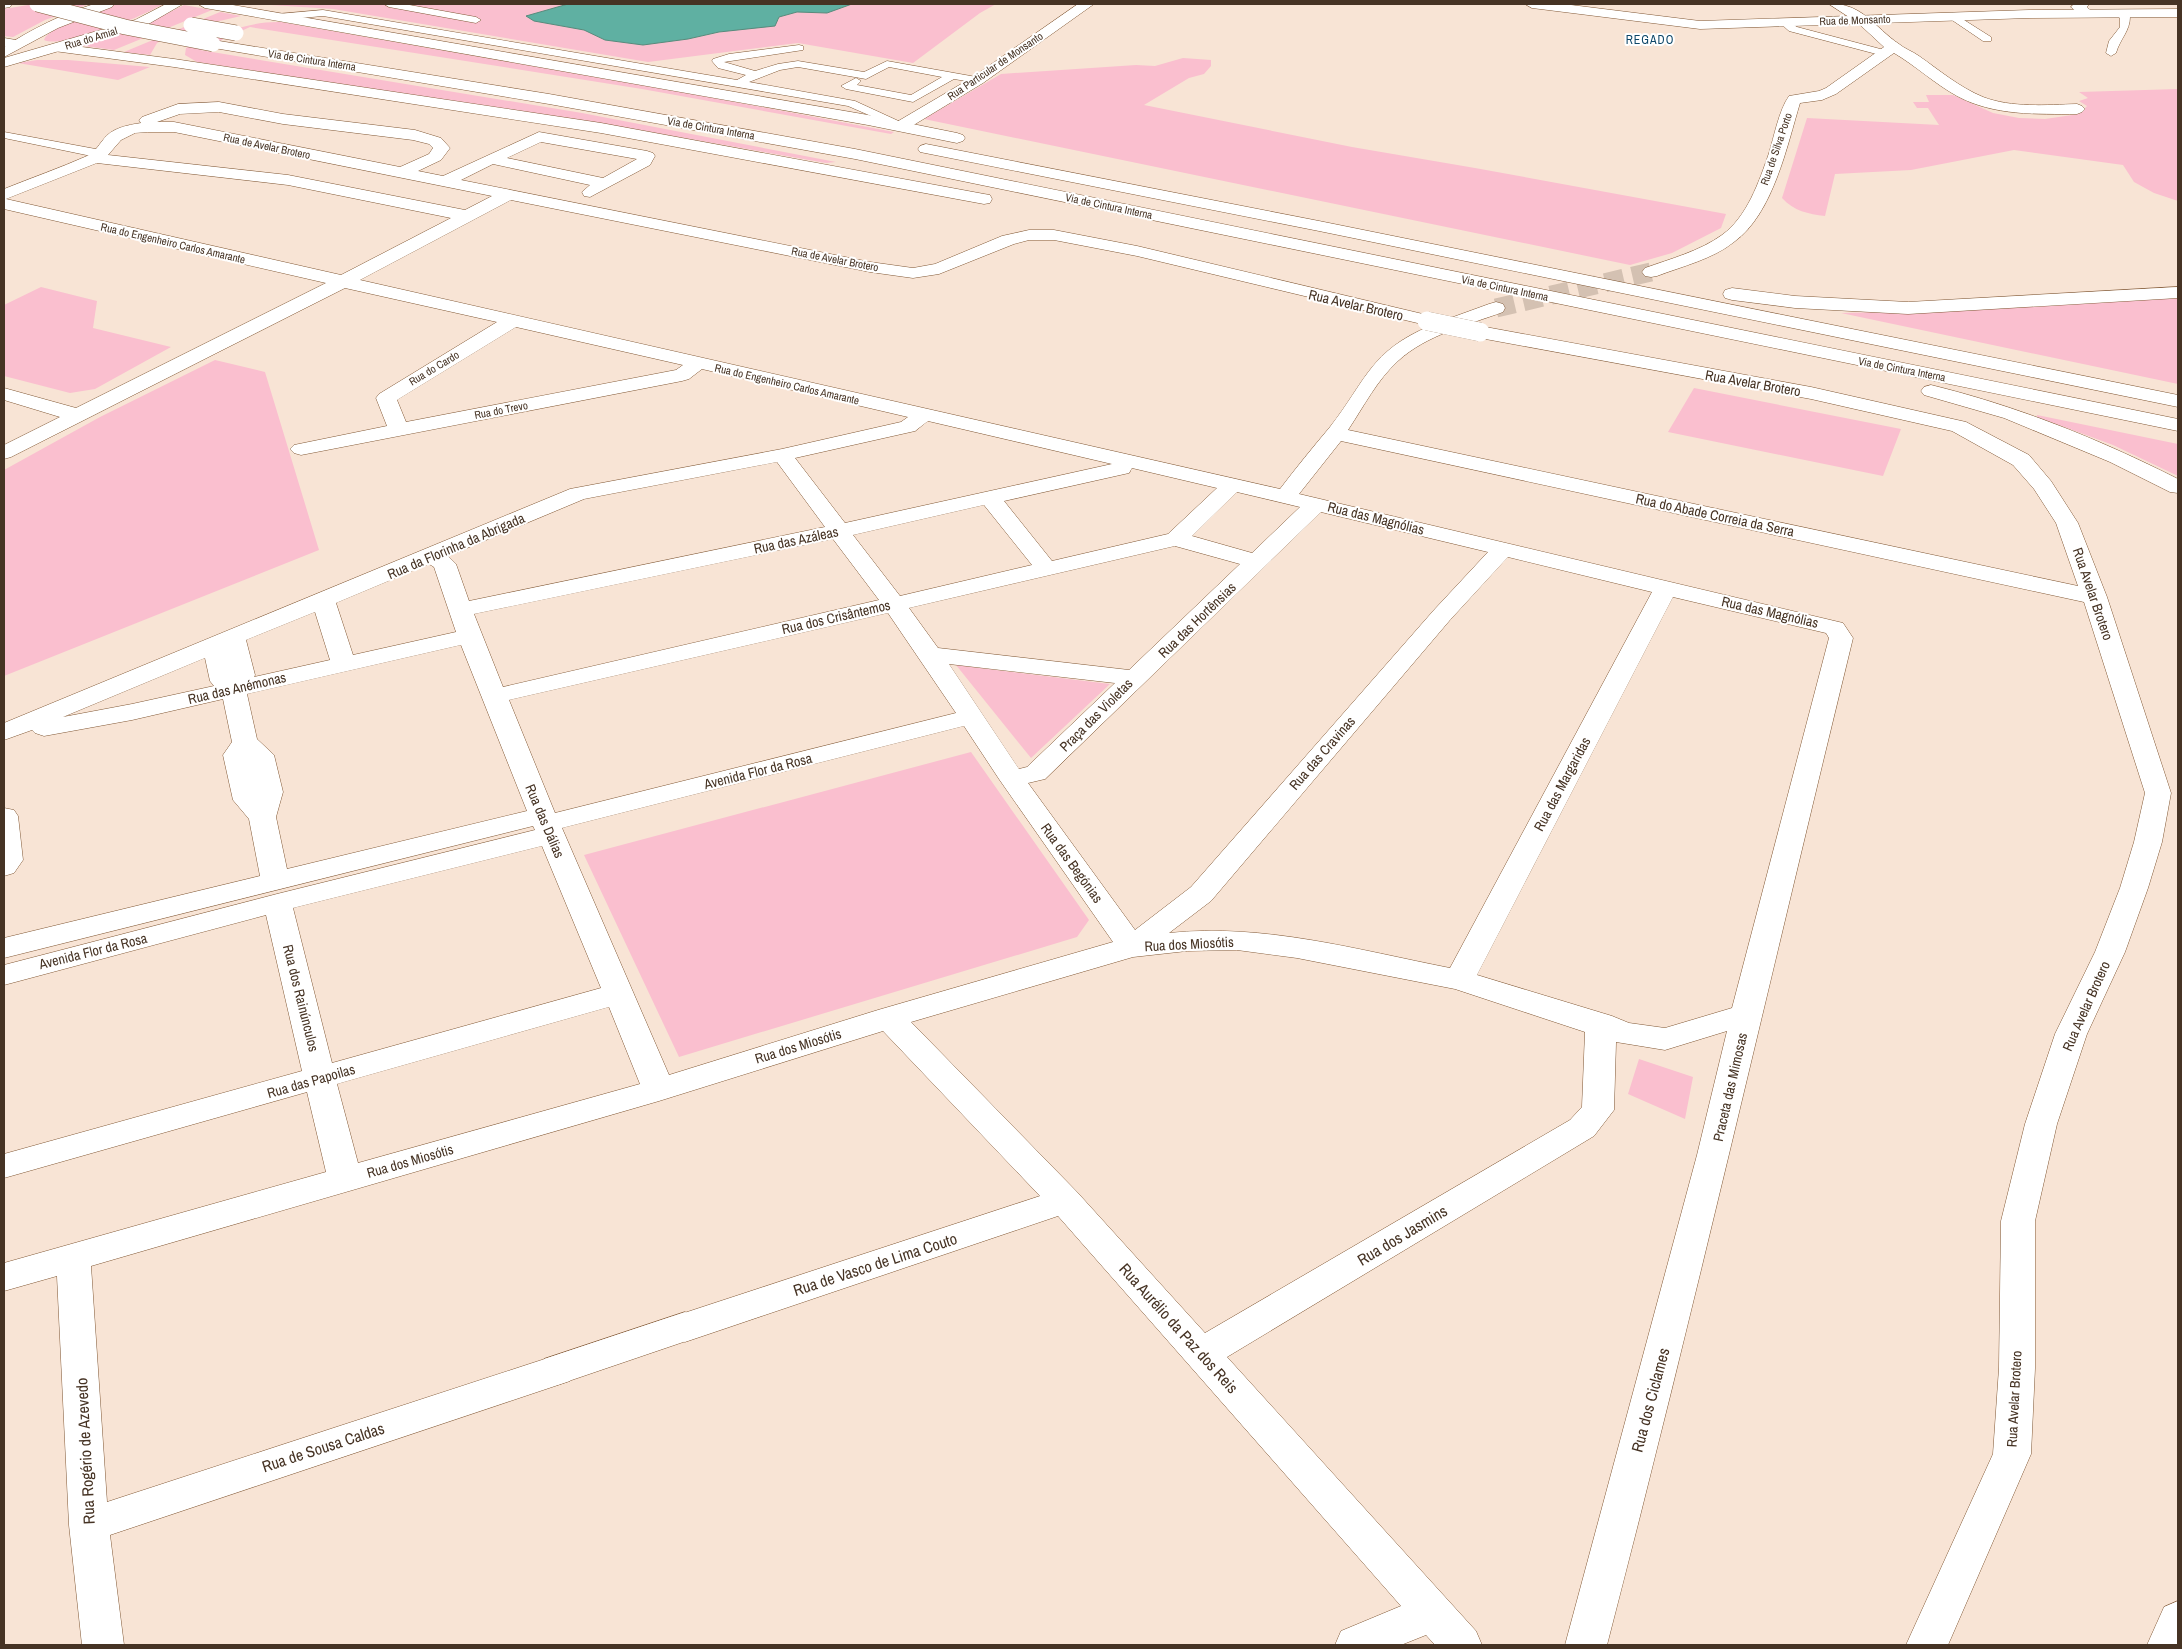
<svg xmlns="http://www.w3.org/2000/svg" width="2182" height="1649" viewBox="0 0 2182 1649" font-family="'Archivo Narrow',sans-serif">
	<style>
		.green { fill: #fabfcf }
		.water { fill: #5fb0a2; stroke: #588a7c }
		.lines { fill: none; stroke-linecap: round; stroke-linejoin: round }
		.minor-tunnel { stroke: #d4c1b2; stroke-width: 19; stroke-dasharray: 19 9; stroke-linecap: butt }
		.service-casing { stroke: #815835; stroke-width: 1 }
		.pedestrian-casing { stroke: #815835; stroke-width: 1 }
		.minor-casing { stroke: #815835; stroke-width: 1 }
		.tertiary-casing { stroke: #815835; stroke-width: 1 }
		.secondary-casing { stroke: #815835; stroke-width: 1 }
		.trunk-casing { stroke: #815835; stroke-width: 1 }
		.motorway-casing { stroke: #815835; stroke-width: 1 }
		.service { fill: #fff; fill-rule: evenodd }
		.pedestrian { fill: #fff; fill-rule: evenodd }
		.minor { fill: #fff; fill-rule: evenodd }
		.tertiary { fill: #fff; fill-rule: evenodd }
		.secondary { fill: #fff; fill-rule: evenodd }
		.trunk { fill: #fff; fill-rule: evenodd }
		.motorway { fill: #fff; fill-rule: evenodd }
		.minor-bridge-casing { stroke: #815835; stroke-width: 19; stroke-linecap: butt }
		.motorway-bridge-casing { stroke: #815835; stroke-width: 16; stroke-linecap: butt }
		.minor-bridge { stroke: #fff; stroke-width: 19 }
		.motorway-bridge { stroke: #fff; stroke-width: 15 }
		.labels { text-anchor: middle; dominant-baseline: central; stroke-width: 4; stroke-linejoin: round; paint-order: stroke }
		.far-street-label { font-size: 11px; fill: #463324; stroke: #fff }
		.far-neighbourhood-label { font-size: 12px; letter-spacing: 1px; fill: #0d4668; stroke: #fff }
		.street-label { font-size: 14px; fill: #463324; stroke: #fff }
		.near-street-label { font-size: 16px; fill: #463324; stroke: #fff }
	</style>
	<rect width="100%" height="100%" fill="#f8e4d5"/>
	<!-- green -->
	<path class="green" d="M 34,4 L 89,4 L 45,20 L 13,37 L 4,36 L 4,9 Z
		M 118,4 L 163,4 C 144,16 64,49 44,40 C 48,26 103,9 118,4 Z
		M 255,4 L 568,4 L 526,16 L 534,21 L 584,30 L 605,40 L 643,45 L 688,39 L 779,20 L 779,17 L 797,12 L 827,13 L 852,4 L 996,4 L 980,13 L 913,63 L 798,43 L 648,62 L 333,9 Z
		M 184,5 L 212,10 L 114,50 L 76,45 L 158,18 Z
		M 220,12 L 241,16 L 198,26 L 162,40 L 157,43 L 150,55 L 124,52 Z
		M 281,22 L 703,96 L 894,132 L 891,134 L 642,89 L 250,27 L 200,50 L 582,113 L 836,162 L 826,163 L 611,125 L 197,62 L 185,55 L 186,48 L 191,45 C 220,34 249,21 281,22 Z
		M 1183,58 L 1211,60 L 1211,66 L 1204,74 L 1189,78 L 1144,105 L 1352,147 L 1475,168 L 1726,214 L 1721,228 L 1672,253 L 1630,265 L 924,119 L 1001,74 L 1136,65 L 1155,66 Z
		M 37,60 L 68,60 L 150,67 L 118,80 L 18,63 Z
		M 2178,89 L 2178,201 L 2154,193 L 2134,182 L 2123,165 L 2014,150 L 1911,170 L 1835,174 L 1825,216 C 1808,214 1794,211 1782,198 L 1807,118 L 1939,125 L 1928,108 L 1917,108 L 1913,102 L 1929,102 L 1926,95 L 1953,95 L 1993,113 L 2019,118 L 2045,119 L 2079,114 L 2087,106 L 2079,101 L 2088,98 L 2079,92 Z
		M 41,287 L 97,301 L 93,328 L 171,347 L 95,389 L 70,393 L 4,376 L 4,305 Z
		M 2178,298 L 2178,384 L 1841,313 L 1976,310 Z
		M 215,360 L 265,372 L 319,550 L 4,676 L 4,470 L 100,417 Z
		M 1694,388 L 1901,429 L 1883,476 L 1668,432 Z
		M 2037,415 L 2178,444 L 2178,476 L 2113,445 L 2037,417 Z
		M 956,665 L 1110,684 L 1031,758 Z
		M 971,752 L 1089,920 L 1077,937 L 679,1057 L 584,855 Z
		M 1639,1059 L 1693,1077 L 1685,1119 L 1628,1094 Z"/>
	<!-- water -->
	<path class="water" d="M 568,4 L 852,4 L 827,13 L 797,12 L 779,17 L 775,26 L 719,32 L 688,39 L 643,45 L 605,40 L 584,30 L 534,21 L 526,16 Z"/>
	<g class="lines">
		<!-- minor-tunnel -->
		<path class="minor-tunnel" d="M 1496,308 L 1651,272"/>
		<!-- service casing -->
		<g class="service-casing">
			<path id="service" d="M 384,4 L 404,4 L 476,17 L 481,20 L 476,23 L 389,7 Z
				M 323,10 L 737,80 L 746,75 L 718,68 L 712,61 L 713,59 L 729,54 L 799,45 L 803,46 L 803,50 L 724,62 L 755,71 L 778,64 L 798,61 L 864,72 L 887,61 L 982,78 L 983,80 L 978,83 L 954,79 L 913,102 L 846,89 L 841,86 L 856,78 L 861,81 L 857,85 L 911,95 L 942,77 L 889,67 L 866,79 L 798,67 L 780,70 L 749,82 L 855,101 L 905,124 L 907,126 L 905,128 L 901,129 L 848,106 L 323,16 L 278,20 L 273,17 L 278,14 Z
				M 2119,10 L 2130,17 C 2130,31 2120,39 2116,53 L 2111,56 L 2106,53 L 2109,41 L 2120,27 L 2120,18 L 2114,13 Z
				M 1953,13 L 1991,37 L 1991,41 L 1983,41 L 1949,18 L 1948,16 Z
				M 1785,20 L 1797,27 L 1888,51 L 1889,53 L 1884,56 L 1789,31 L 1780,23 Z
				M 4,132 L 101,150 L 107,154 L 101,158 L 4,138 Z"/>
		</g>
		<!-- pedestrian casing -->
		<g class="pedestrian-casing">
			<path id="pedestrian" d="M 685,1312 L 698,1317 L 703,1327 L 698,1337 L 557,1385 L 544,1381 L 539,1370 L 544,1359 Z"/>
		</g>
		<!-- minor casing -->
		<g class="minor-casing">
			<path id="minor" d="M 1078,4 L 1094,4 L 983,83 L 907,129 L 895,129 L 893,126 L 895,123 L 973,77 Z
				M 1829,4 C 1862,2 1875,28 1899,44 C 1905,49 1912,51 1919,56 C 1939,70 1959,87 1983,97 C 2012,108 2046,105 2077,104 L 2082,106 L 2085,109 L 2082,112 L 2077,114 C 2037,114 1994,116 1957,96 C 1935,84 1916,66 1894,53 L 1836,94 L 1822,100 L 1800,103 C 1787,146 1773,214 1734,242 C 1713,259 1683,266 1657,276 L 1651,277 L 1645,276 L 1642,272 L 1645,268 C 1670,259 1700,251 1722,235 C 1747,217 1759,182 1769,153 C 1774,137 1779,110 1789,96 L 1819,91 L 1826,88 L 1884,47 L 1858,23 Z
				M 2074,4 L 2089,4 L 2087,7 L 2093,13 L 2091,16 L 2081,16 L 2071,7 Z
				M 219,102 L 283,114 L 415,130 L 441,138 L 450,148 L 441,160 L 418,171 L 443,176 L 539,132 L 647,151 L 653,153 L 655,156 L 650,165 L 590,197 L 584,196 L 582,192 L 590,185 L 493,164 L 461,180 L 870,262 L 913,268 L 935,264 L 1002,236 L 1029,230 L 1054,230 L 1137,246 L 1427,315 L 1434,317 L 1436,321 L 1434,324 L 1489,304 L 1496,302 L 1503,304 L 1505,308 L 1503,312 C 1468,325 1426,335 1398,361 C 1377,380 1364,406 1348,430 L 2078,586 L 2056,523 L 2034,489 L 2013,465 L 1952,431 L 1811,399 L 1480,338 L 1473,336 L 1470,332 L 1473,328 L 1480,326 L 1811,387 L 1966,422 L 2029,455 L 2051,481 L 2078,523 L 2107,597 L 2171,793 L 2162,842 L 2148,888 L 2125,952 L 2087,1034 L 2057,1124 L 2035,1221 L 2035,1368 L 2031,1454 L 1948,1645 L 1906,1645 L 1993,1454 L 1999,1368 L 2001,1221 L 2025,1124 L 2055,1034 L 2095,952 L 2120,888 L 2134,842 L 2145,793 L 2084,602 L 1341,441 L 1299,494 L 1843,623 L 1853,638 C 1771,974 1694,1311 1607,1645 L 1565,1645 L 1697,1155 L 1727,1031 L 1665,1050 L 1616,1042 L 1614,1110 L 1594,1136 L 1227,1357 L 1476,1631 L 1482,1645 L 1435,1645 L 1426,1635 L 1401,1645 L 1335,1645 L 1341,1631 L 1401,1606 L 1058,1216 L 685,1342 L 672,1337 L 667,1327 L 672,1317 L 1040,1196 L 883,1031 L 659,1101 L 91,1266 L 107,1502 L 557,1355 L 570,1359 L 575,1370 L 570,1381 L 110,1535 L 124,1645 L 82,1645 L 69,1525 L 57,1276 L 4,1291 L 4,1263 L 326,1172 L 307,1092 L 4,1178 L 4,1154 L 302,1071 L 266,915 L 4,985 L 4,965 L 277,894 L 535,830 L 533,826 L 4,958 L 4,938 L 260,876 L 249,819 L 233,800 L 223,755 L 232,742 L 223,699 L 132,720 L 44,736 L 35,733 L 32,730 L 4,740 L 4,723 L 570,489 L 782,449 L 901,422 L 908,417 L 702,369 L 689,379 L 682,381 L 301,455 L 294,453 L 290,449 L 294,445 L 387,426 L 376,398 L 379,394 L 497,322 L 345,288 L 11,457 L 4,459 L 4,445 L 60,417 L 4,400 L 4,388 L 76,408 L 326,283 L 4,209 L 4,189 C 31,178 60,168 87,156 C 95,152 98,146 103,140 C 111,128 128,125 141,123 L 139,120 L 142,117 L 178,104 ZM 219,112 L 283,124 L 413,140 L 429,144 L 433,148 L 429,154 L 400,167 L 174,122 L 157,122 L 180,114 ZM 148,132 L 174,132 L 492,196 L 465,210 L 288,175 L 108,155 L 121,140 L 135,133 ZM 541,142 L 637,159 L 603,178 L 507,158 ZM 97,163 L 288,185 L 451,218 L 341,275 L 6,199 ZM 511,200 L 870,272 L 913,278 L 939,274 L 1014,244 L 1029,240 L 1054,240 L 1137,256 L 1430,326 C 1370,351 1366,381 1330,427 C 1313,447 1296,468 1280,489 L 360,280 ZM 516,327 L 683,365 L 676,370 L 406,422 L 397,400 ZM 928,421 L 1112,464 L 845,523 L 795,458 L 915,431 ZM 777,462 L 825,527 L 469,601 L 456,564 L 448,556 L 584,499 ZM 1132,468 L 1217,488 L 1168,534 L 1052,561 L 1004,501 L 1129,473 ZM 1237,492 L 1300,507 L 1252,553 L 1192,536 ZM 984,505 L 1032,565 L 900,596 L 853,535 ZM 1321,512 L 1488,552 L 1434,610 L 1191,887 L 1135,930 L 1028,783 L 1045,779 ZM 833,539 L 879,600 L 503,687 L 474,614 ZM 1175,546 L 1240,564 L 1129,670 L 938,648 L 909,608 ZM 1508,557 L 1652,592 L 1450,968 C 1358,950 1264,923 1169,933 L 1211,901 L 1450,620 ZM 429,564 L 434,567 L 456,632 L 353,655 L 336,603 ZM 1673,597 L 1826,633 L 1829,638 L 1732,1008 L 1665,1028 L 1629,1023 L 1612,1016 L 1477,975 ZM 315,612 L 330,660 L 254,677 L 255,675 L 246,640 ZM 888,613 L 956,713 L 555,813 L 509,700 ZM 461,645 L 527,811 L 287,869 L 276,817 L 283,792 L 274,755 L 257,739 L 247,694 ZM 205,658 L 210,681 L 214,686 L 132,704 L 63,717 ZM 949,664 L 1115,683 L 1027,767 L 1019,769 ZM 964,726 L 999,779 L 1113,942 L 878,1010 L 669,1075 L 562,828 ZM 542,846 L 601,988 L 332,1063 L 293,908 ZM 1237,950 L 1297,958 L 1455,989 L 1585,1032 L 1582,1107 L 1570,1120 L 1205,1333 L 1077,1192 L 911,1022 L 1133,957 L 1187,951 ZM 609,1007 L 640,1084 L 358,1163 L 337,1084 Z
				M 4,808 L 14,810 L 18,816 L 23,860 L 14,873 L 4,876 Z"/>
		</g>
		<!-- tertiary casing -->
		<g class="tertiary-casing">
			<path id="tertiary" d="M 1525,4 L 1563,4 L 1700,21 L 2029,10 L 2178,9 L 2178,17 L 2029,18 L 1700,29 L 1532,8 Z"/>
		</g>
		<!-- secondary casing -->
		<g class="secondary-casing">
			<path id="secondary" d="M 94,4 L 114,4 L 112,7 L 58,28 L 4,57 L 4,47 C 32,29 62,14 94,4 Z
				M 166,4 L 183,4 L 145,26 L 4,67 L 4,58 L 135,20 Z"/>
		</g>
		<!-- trunk casing -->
		<g class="trunk-casing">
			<path id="trunk" d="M 2178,1601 L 2178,1645 L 2147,1645 L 2164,1607 Z"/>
		</g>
		<!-- motorway casing -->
		<g class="motorway-casing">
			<path id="motorway" d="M 4,4 L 12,4 L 10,7 L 4,8 Z
				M 198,4 L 227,4 L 868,115 L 957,133 L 963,135 L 965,138 L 963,141 L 957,143 L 868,125 L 205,8 Z
				M 4,38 L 22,41 L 24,44 L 17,48 L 4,46 Z
				M 213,40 L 549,94 L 855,149 L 2178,419 L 2178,431 L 855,159 L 549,104 L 208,47 L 206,44 Z
				M 59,44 L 174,59 L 601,123 L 984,194 L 990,195 L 992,199 L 990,203 L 984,204 L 601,133 L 174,67 L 54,51 L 52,48 L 54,45 Z
				M 926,144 L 1319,221 L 2178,395 L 2178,407 L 1319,231 L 920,152 L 918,149 L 920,146 Z
				M 2178,287 L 2178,298 L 1908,314 L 1795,308 L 1732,300 L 1725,298 L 1723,294 L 1725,290 L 1732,288 L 1795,296 L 1908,302 Z
				M 1931,385 C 2017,406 2099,439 2178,479 L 2178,493 L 2170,492 L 2110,462 L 2004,418 L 1924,395 L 1921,391 L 1924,387 Z"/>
		</g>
		<!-- service -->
		<use href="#service" class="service"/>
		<!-- pedestrian -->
		<use href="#pedestrian" class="pedestrian"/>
		<!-- minor -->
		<use href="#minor" class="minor"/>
		<!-- tertiary -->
		<use href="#tertiary" class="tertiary"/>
		<!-- secondary -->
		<use href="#secondary" class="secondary"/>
		<!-- trunk -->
		<use href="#trunk" class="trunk"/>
		<!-- motorway -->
		<use href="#motorway" class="motorway"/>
		<!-- minor-bridge casing -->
		<g class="minor-bridge-casing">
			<path id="minor-bridge" d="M 1427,321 L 1480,332"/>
		</g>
		<!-- motorway-bridge casing -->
		<g class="motorway-bridge-casing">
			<path id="motorway-bridge" d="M 37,4 L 125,27 L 213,44
				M 191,25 L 236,33"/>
		</g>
		<!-- minor-bridge -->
		<use href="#minor-bridge" class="minor-bridge"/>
		<!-- motorway-bridge -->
		<use href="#motorway-bridge" class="motorway-bridge"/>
	</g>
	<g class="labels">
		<!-- far-street labels -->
		<g class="far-street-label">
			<text transform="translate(1855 20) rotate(-2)">Rua de Monsanto</text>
			<text transform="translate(91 38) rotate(-17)">Rua do Amial</text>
			<text transform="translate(312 60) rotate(9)">Via de Cintura Interna</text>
			<text transform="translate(995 66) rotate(-34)">Rua Particular de Monsanto</text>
			<text transform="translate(711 128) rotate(10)">Via de Cintura Interna</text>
			<text transform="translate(267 146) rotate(12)">Rua de Avelar Brotero</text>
			<text transform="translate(1776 149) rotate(-71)">Rua de Silva Porto</text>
			<text transform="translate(1109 206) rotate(12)">Via de Cintura Interna</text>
			<text transform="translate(173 243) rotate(13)">Rua do Engenheiro Carlos Amarante</text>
			<text transform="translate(835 259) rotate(11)">Rua de Avelar Brotero</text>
			<text transform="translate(1505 288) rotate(12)">Via de Cintura Interna</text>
			<text transform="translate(434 368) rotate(-31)">Rua do Cardo</text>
			<text transform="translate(1902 369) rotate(11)">Via de Cintura Interna</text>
			<text transform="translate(787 384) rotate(13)">Rua do Engenheiro Carlos Amarante</text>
			<text transform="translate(501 410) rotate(-11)">Rua do Trevo</text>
		</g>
		<!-- far-neighbourhood labels -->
		<g class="far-neighbourhood-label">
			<text x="1650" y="40">REGADO</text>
		</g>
		<!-- street labels -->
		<g class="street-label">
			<text transform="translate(1356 305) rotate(13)">Rua Avelar Brotero</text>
			<text transform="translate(1753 383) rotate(10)">Rua Avelar Brotero</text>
			<text transform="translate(1715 515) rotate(12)">Rua do Abade Correia da Serra</text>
			<text transform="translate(1376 518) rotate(14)">Rua das Magnólias</text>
			<text transform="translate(796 540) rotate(-12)">Rua das Azáleas</text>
			<text transform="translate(456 546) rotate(-23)">Rua da Florinha da Abrigada</text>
			<text transform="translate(2093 594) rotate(71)">Rua Avelar Brotero</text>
			<text transform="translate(1770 612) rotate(13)">Rua das Magnólias</text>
			<text transform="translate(836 617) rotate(-13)">Rua dos Crisântemos</text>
			<text transform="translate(1197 620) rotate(-44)">Rua das Hortênsias</text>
			<text transform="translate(237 688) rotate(-13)">Rua das Anémonas</text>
			<text transform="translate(1096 715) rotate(-45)">Praça das Violetas</text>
			<text transform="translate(1322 753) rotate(-49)">Rua das Cravinas</text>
			<text transform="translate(758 771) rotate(-14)">Avenida Flor da Rosa</text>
			<text transform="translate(1562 784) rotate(-62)">Rua das Margaridas</text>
			<text transform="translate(545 821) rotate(67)">Rua das Dálias</text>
			<text transform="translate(1072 863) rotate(54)">Rua das Begónias</text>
			<text transform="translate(1189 944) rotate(-3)">Rua dos Miosótis</text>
			<text transform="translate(93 951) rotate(-14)">Avenida Flor da Rosa</text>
			<text transform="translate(301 998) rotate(76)">Rua dos Rainúnculos</text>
			<text transform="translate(2086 1006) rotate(-66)">Rua Avelar Brotero</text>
			<text transform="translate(798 1046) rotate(-17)">Rua dos Miosótis</text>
			<text transform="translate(311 1081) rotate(-16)">Rua das Papoilas</text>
			<text transform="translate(1730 1087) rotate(-77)">Praceta das Mimosas</text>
			<text transform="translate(410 1161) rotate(-16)">Rua dos Miosótis</text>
			<text transform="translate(2014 1399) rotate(-87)">Rua Avelar Brotero</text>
		</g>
		<!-- near-street labels -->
		<g class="near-street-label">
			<text transform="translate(1402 1235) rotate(-31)">Rua dos Jasmins</text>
			<text transform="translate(875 1264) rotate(-18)">Rua de Vasco de Lima Couto</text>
			<text transform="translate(1179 1328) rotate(48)">Rua Aurélio da Paz dos Reis</text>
			<text transform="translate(1650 1400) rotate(-75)">Rua dos Ciclames</text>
			<text transform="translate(323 1447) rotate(-18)">Rua de Sousa Caldas</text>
			<text transform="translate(85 1451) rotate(-93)">Rua Rogério de Azevedo</text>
		</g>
	</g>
	<!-- border -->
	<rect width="2182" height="1649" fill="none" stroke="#463324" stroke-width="10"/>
</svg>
